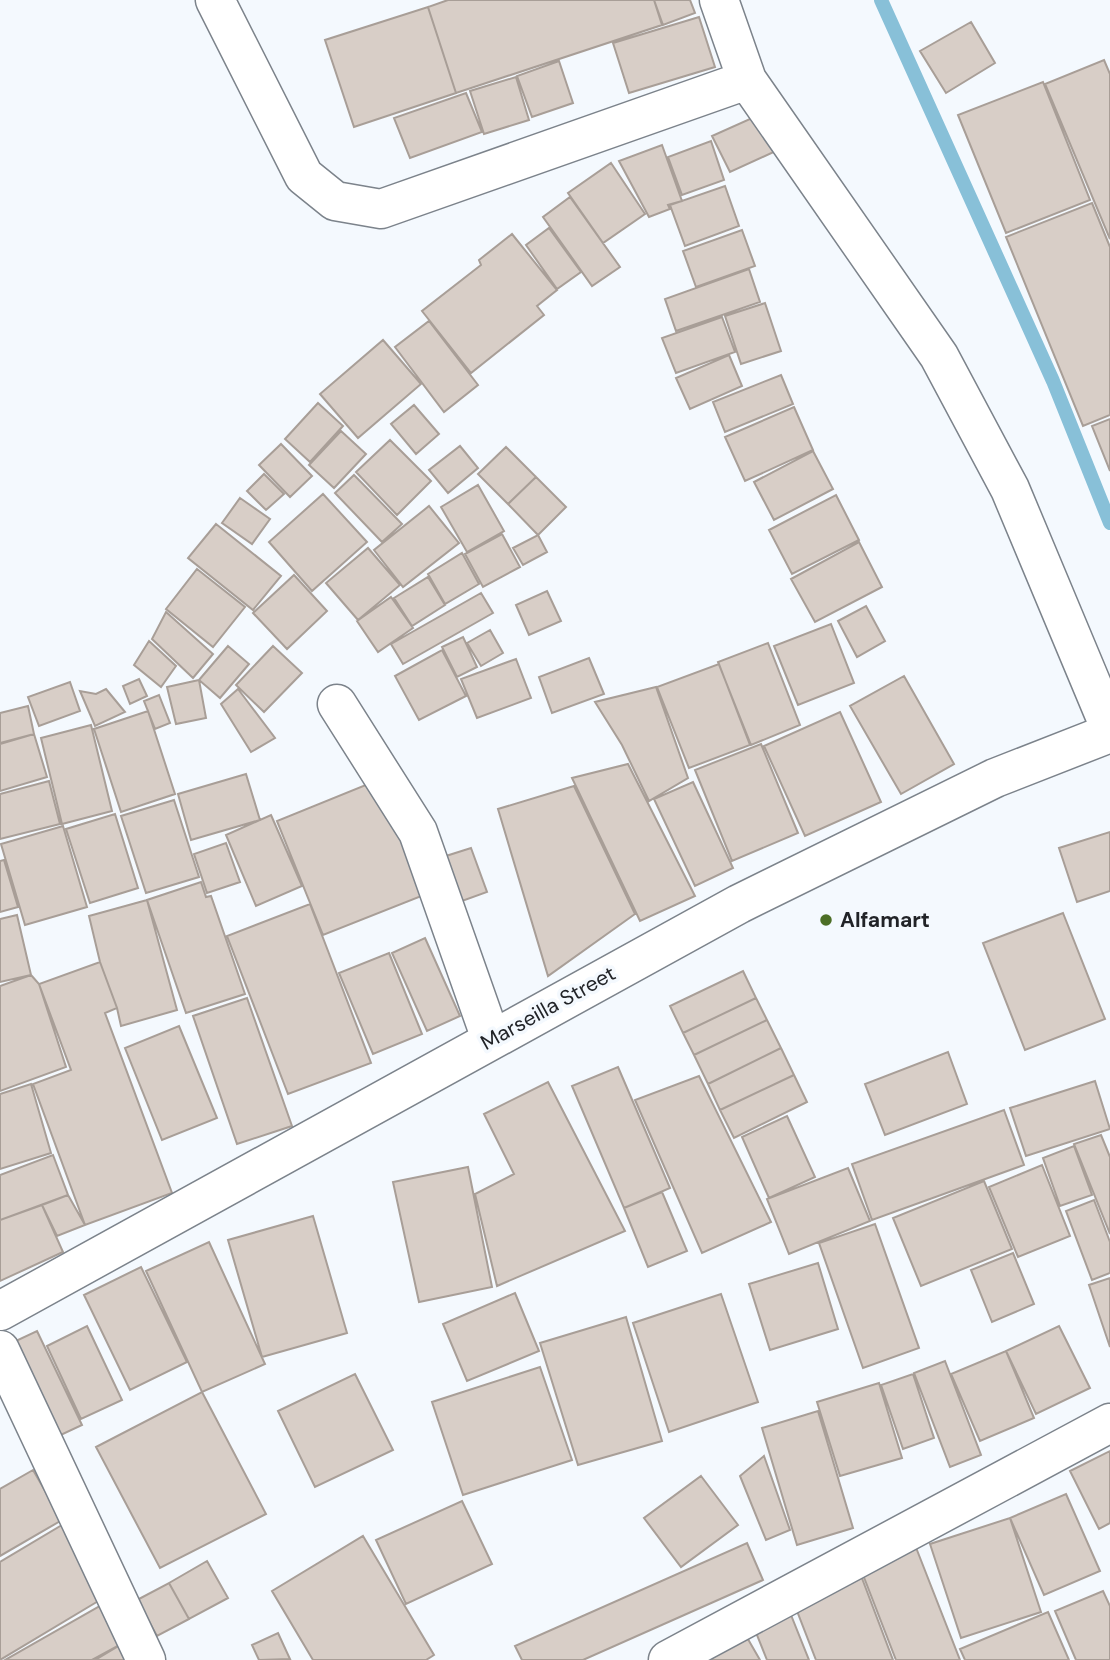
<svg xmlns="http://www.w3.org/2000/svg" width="1110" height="1660" viewBox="0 0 1110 1660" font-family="'DM Sans',sans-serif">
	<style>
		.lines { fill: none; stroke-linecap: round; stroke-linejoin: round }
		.stream { stroke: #88c0d8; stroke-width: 14 }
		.building { fill: #d8cec7; stroke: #a89e97; stroke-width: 2 }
		.street-casing { stroke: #7c838b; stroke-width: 41 }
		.secondary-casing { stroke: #7c838b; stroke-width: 41 }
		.street { stroke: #fff; stroke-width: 38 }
		.secondary { stroke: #fff; stroke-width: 38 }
		.poi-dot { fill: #4c6e26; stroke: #f4f9fe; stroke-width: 2.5 }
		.labels { text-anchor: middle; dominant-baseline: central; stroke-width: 7; stroke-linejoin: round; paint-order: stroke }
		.poi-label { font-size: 21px; font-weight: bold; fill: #212327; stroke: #f4f9fe; text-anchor: start }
		.street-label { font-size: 21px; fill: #212327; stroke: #f4f9fe }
	</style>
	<rect width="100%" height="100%" fill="#f4f9fe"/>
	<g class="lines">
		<!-- stream -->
		<path class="stream" d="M 881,0 L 1053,381 L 1110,523"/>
	</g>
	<!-- building -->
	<path class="building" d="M 448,0 L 654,0 L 662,25 L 456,93 L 428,7 Z
		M 654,0 L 690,0 L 695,13 L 663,25 Z
		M 428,7 L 456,93 L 354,127 L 325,40 Z
		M 699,17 L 715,67 L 629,93 L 613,43 Z
		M 971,22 L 995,63 L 946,93 L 920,51 Z
		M 1104,60 L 1110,74 L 1110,239 L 1045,84 Z
		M 559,61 L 573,103 L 532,117 L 517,76 Z
		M 516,77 L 529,120 L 484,134 L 470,91 Z
		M 1043,82 L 1090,200 L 1006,233 L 958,115 Z
		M 466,93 L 482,132 L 410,158 L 394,118 Z
		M 761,114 L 778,150 L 730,172 L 712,136 Z
		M 711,141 L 724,180 L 682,195 L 668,157 Z
		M 662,145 L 682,201 L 668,205 L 670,209 L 649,217 L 619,161 Z
		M 611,163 L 645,214 L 603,243 L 568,193 Z
		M 725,186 L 739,226 L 685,246 L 670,205 Z
		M 570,197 L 620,267 L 592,286 L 543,217 Z
		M 1092,203 L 1110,247 L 1110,415 L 1083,426 L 1006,237 Z
		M 549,228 L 581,272 L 557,289 L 526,245 Z
		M 742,230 L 755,266 L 696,287 L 683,251 Z
		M 512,234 L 557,290 L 537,306 L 544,315 L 471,373 L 422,311 L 481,265 L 479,260 Z
		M 749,269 L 760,302 L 676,331 L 665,299 Z
		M 765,303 L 781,351 L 741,364 L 725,316 Z
		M 722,317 L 735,352 L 676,373 L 662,338 Z
		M 429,321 L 478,385 L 444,412 L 395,347 Z
		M 383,340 L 421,384 L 358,438 L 320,394 Z
		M 729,355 L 742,386 L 690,409 L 676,378 Z
		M 781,375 L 793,404 L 725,432 L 713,402 Z
		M 318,403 L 343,426 L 310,462 L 285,439 Z
		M 414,405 L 439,434 L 416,454 L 391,424 Z
		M 794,407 L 813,450 L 745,481 L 725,437 Z
		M 1110,419 L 1110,471 L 1092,426 Z
		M 341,431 L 366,454 L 334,488 L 309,465 Z
		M 390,440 L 431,481 L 397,515 L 356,472 Z
		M 281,444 L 312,476 L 290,497 L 259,465 Z
		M 460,446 L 478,468 L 448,493 L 429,470 Z
		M 506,447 L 536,477 L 508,504 L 478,474 Z
		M 813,451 L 833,489 L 774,520 L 754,482 Z
		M 264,474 L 284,494 L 266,510 L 247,491 Z
		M 354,475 L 402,524 L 382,542 L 335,493 Z
		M 536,477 L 566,507 L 538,535 L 508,504 Z
		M 478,485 L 504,531 L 467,552 L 441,507 Z
		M 323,494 L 367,542 L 312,591 L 269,542 Z
		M 836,495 L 859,540 L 792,574 L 769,530 Z
		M 240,498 L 270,519 L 252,544 L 222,523 Z
		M 429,506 L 459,543 L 403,587 L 374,550 Z
		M 216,524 L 281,576 L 253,610 L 188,558 Z
		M 502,534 L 520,567 L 483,587 L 465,554 Z
		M 538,535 L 547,552 L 523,565 L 513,548 Z
		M 859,542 L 882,587 L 815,622 L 791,579 Z
		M 368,548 L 400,585 L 358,620 L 326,583 Z
		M 462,553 L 479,584 L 445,604 L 428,574 Z
		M 197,569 L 245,607 L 213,647 L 166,609 Z
		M 294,575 L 327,611 L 287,649 L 253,613 Z
		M 428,577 L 445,605 L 412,626 L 394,598 Z
		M 547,591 L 561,621 L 529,635 L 516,605 Z
		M 481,593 L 493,613 L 403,664 L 391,644 Z
		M 391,597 L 413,628 L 378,652 L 357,621 Z
		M 866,606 L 885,641 L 857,657 L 838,621 Z
		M 166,612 L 213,654 L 193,678 L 152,639 Z
		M 831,624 L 854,683 L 798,705 L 774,646 Z
		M 490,630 L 503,653 L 481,666 L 467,643 Z
		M 463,637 L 477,667 L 457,677 L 442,647 Z
		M 149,641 L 176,666 L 161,687 L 134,665 Z
		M 768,643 L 800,725 L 751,745 L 718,662 Z
		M 228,646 L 249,664 L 220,698 L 199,680 Z
		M 273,646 L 302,673 L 264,712 L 236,685 Z
		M 442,650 L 466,696 L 419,720 L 395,676 Z
		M 589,658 L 604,694 L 552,713 L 539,677 Z
		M 516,659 L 531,698 L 477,718 L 461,679 Z
		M 719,664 L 750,745 L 689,768 L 657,687 Z
		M 904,676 L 954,764 L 901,794 L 850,706 Z
		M 139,679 L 147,696 L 130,704 L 123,686 Z
		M 199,680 L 206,718 L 176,724 L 167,687 Z
		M 70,682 L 80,711 L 39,726 L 28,697 Z
		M 656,687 L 688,778 L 649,801 L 622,745 L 595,702 Z
		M 106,689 L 125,712 L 95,726 L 80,691 L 96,694 Z
		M 238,689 L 275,738 L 251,752 L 221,704 Z
		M 159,695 L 170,723 L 155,729 L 144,701 Z
		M 28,706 L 34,734 L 0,743 L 0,713 Z
		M 148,711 L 175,794 L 121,812 L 94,729 Z
		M 840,712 L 881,802 L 805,836 L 764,746 Z
		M 91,725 L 112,811 L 62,824 L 41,738 Z
		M 34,734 L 47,777 L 0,791 L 0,744 Z
		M 761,744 L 798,833 L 732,861 L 695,770 Z
		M 628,764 L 695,896 L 640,921 L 572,778 Z
		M 246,774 L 260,820 L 191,840 L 178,794 Z
		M 378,780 L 424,895 L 323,935 L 277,821 Z
		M 49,781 L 60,824 L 0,839 L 0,794 Z
		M 693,782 L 733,868 L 695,886 L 654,799 Z
		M 574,786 L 635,914 L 548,976 L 498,809 Z
		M 174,800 L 199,877 L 146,893 L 121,816 Z
		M 115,814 L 138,888 L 90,903 L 66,829 Z
		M 271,815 L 302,886 L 256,906 L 226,835 Z
		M 63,826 L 87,907 L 25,925 L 1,844 Z
		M 1110,832 L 1110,891 L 1077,902 L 1059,848 Z
		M 226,843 L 240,882 L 207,893 L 194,854 Z
		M 471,848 L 487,892 L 462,901 L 446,856 Z
		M 4,860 L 18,907 L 0,912 L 0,861 Z
		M 201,882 L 206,897 L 211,896 L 245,994 L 186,1013 L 147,900 Z
		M 147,900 L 177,1010 L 121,1026 L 117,1008 L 100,962 L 89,916 Z
		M 310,904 L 371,1063 L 288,1094 L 227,936 Z
		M 1063,913 L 1105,1019 L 1025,1050 L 983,943 Z
		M 17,915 L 31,975 L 0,982 L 0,919 Z
		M 425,938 L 460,1016 L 427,1031 L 392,953 Z
		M 389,953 L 422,1034 L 373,1054 L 339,973 Z
		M 100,962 L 117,1008 L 105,1013 L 172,1193 L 85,1225 L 33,1084 L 71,1070 L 39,984 Z
		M 743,971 L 756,998 L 683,1033 L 670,1006 Z
		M 31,975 L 39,984 L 66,1067 L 0,1091 L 0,986 Z
		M 247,998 L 292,1126 L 237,1144 L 193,1016 Z
		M 756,998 L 767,1020 L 694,1055 L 683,1033 Z
		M 767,1020 L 781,1048 L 708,1084 L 694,1055 Z
		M 179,1026 L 217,1118 L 162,1140 L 125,1048 Z
		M 781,1048 L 794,1075 L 720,1110 L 708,1084 Z
		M 948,1052 L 967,1104 L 885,1135 L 865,1084 Z
		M 618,1067 L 670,1188 L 624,1208 L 572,1086 Z
		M 794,1075 L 807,1102 L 734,1138 L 720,1110 Z
		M 699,1076 L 771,1222 L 702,1253 L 635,1100 Z
		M 1095,1081 L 1110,1129 L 1026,1156 L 1010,1108 Z
		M 548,1082 L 625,1231 L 497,1286 L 475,1194 L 514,1174 L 484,1114 Z
		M 31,1084 L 51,1153 L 0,1169 L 0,1094 Z
		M 1004,1110 L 1024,1165 L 872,1220 L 852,1164 Z
		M 787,1116 L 815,1177 L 769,1198 L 742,1137 Z
		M 1101,1135 L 1110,1157 L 1110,1234 L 1074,1144 Z
		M 1074,1146 L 1092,1195 L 1060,1206 L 1043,1158 Z
		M 53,1155 L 68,1195 L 0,1220 L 0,1175 Z
		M 1042,1165 L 1070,1236 L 1018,1257 L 989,1187 Z
		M 468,1167 L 492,1287 L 419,1302 L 393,1182 Z
		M 848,1168 L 870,1221 L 789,1254 L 767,1199 Z
		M 984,1181 L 1012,1249 L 921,1286 L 893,1218 Z
		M 662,1192 L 687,1251 L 648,1267 L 624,1208 Z
		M 68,1195 L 85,1225 L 57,1236 L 42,1205 Z
		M 1094,1200 L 1110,1242 L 1110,1273 L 1092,1280 L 1066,1211 Z
		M 42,1205 L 63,1252 L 0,1281 L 0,1220 Z
		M 313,1216 L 347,1333 L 262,1357 L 228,1240 Z
		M 875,1224 L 919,1348 L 863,1368 L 819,1243 Z
		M 209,1242 L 265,1364 L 202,1392 L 146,1271 Z
		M 1013,1253 L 1034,1304 L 992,1322 L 971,1270 Z
		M 818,1263 L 838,1329 L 770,1350 L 749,1284 Z
		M 141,1267 L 187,1362 L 130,1390 L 84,1295 Z
		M 1110,1278 L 1110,1347 L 1089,1285 Z
		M 515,1293 L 539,1351 L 467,1381 L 443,1324 Z
		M 721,1294 L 758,1402 L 669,1432 L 633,1323 Z
		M 626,1317 L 662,1441 L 578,1465 L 540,1343 Z
		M 87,1326 L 122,1400 L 81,1419 L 47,1346 Z
		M 1059,1326 L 1090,1388 L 1036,1414 L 1006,1351 Z
		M 37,1331 L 82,1425 L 48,1441 L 3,1347 Z
		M 1006,1351 L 1034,1418 L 980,1441 L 951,1374 Z
		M 945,1361 L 981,1455 L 950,1467 L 914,1373 Z
		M 540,1367 L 572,1460 L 463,1495 L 432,1402 Z
		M 355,1374 L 393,1450 L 315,1487 L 278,1411 Z
		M 913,1374 L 934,1438 L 903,1449 L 881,1385 Z
		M 879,1383 L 902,1458 L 840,1476 L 817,1402 Z
		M 202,1392 L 266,1514 L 160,1568 L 96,1447 Z
		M 818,1411 L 853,1528 L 797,1545 L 762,1428 Z
		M 1110,1451 L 1110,1523 L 1099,1529 L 1070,1471 Z
		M 764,1456 L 790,1530 L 766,1540 L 740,1476 Z
		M 33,1470 L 62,1520 L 0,1556 L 0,1489 Z
		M 701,1476 L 738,1525 L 681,1567 L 644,1518 Z
		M 1066,1494 L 1100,1571 L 1044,1595 L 1010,1518 Z
		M 462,1501 L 492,1564 L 406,1604 L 376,1540 Z
		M 1010,1518 L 1041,1612 L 961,1638 L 930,1544 Z
		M 62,1525 L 105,1597 L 0,1660 L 0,1562 Z
		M 363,1536 L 434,1655 L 426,1660 L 313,1660 L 272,1591 Z
		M 747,1543 L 763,1580 L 583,1660 L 522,1660 L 515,1646 Z
		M 915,1545 L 960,1660 L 896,1660 L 860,1567 Z
		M 207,1561 L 228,1598 L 189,1619 L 169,1583 Z
		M 860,1573 L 893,1660 L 816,1660 L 792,1598 Z
		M 169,1583 L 189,1619 L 157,1636 L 137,1600 Z
		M 1103,1591 L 1110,1606 L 1110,1660 L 1076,1660 L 1055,1611 Z
		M 107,1602 L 127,1641 L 92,1660 L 5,1660 Z
		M 787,1605 L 809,1660 L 767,1660 L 751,1620 Z
		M 1048,1612 L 1069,1660 L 965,1660 L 960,1649 Z
		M 741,1627 L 760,1660 L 713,1660 L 705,1646 Z
		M 278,1633 L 290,1659 L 259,1660 L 252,1645 Z
		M 127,1641 L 138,1660 L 95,1660 Z"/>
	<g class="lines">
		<!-- street casing -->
		<g class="street-casing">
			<path id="street" d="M 215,0 L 304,176 L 335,201 L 381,209 L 747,80 L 939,356 L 1010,489 L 1110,728
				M 719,0 L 747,80
				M 337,704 L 418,832 L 491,1039
				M 0,1350 L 146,1660
				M 668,1660 L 1110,1423"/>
		</g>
		<!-- secondary casing -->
		<g class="secondary-casing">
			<path id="secondary" d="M 0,1311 L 739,904 L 995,778 L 1110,733"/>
		</g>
		<!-- street -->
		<use href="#street" class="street"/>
		<!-- secondary -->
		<use href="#secondary" class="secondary"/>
	</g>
	<!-- markers -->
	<circle class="poi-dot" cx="826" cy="920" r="7"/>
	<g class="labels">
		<!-- poi labels -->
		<g class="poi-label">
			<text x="840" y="920">Alfamart</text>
		</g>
		<!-- street labels -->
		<g class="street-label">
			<text transform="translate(548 1008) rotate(-29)">Marseilla Street</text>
		</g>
	</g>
</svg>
